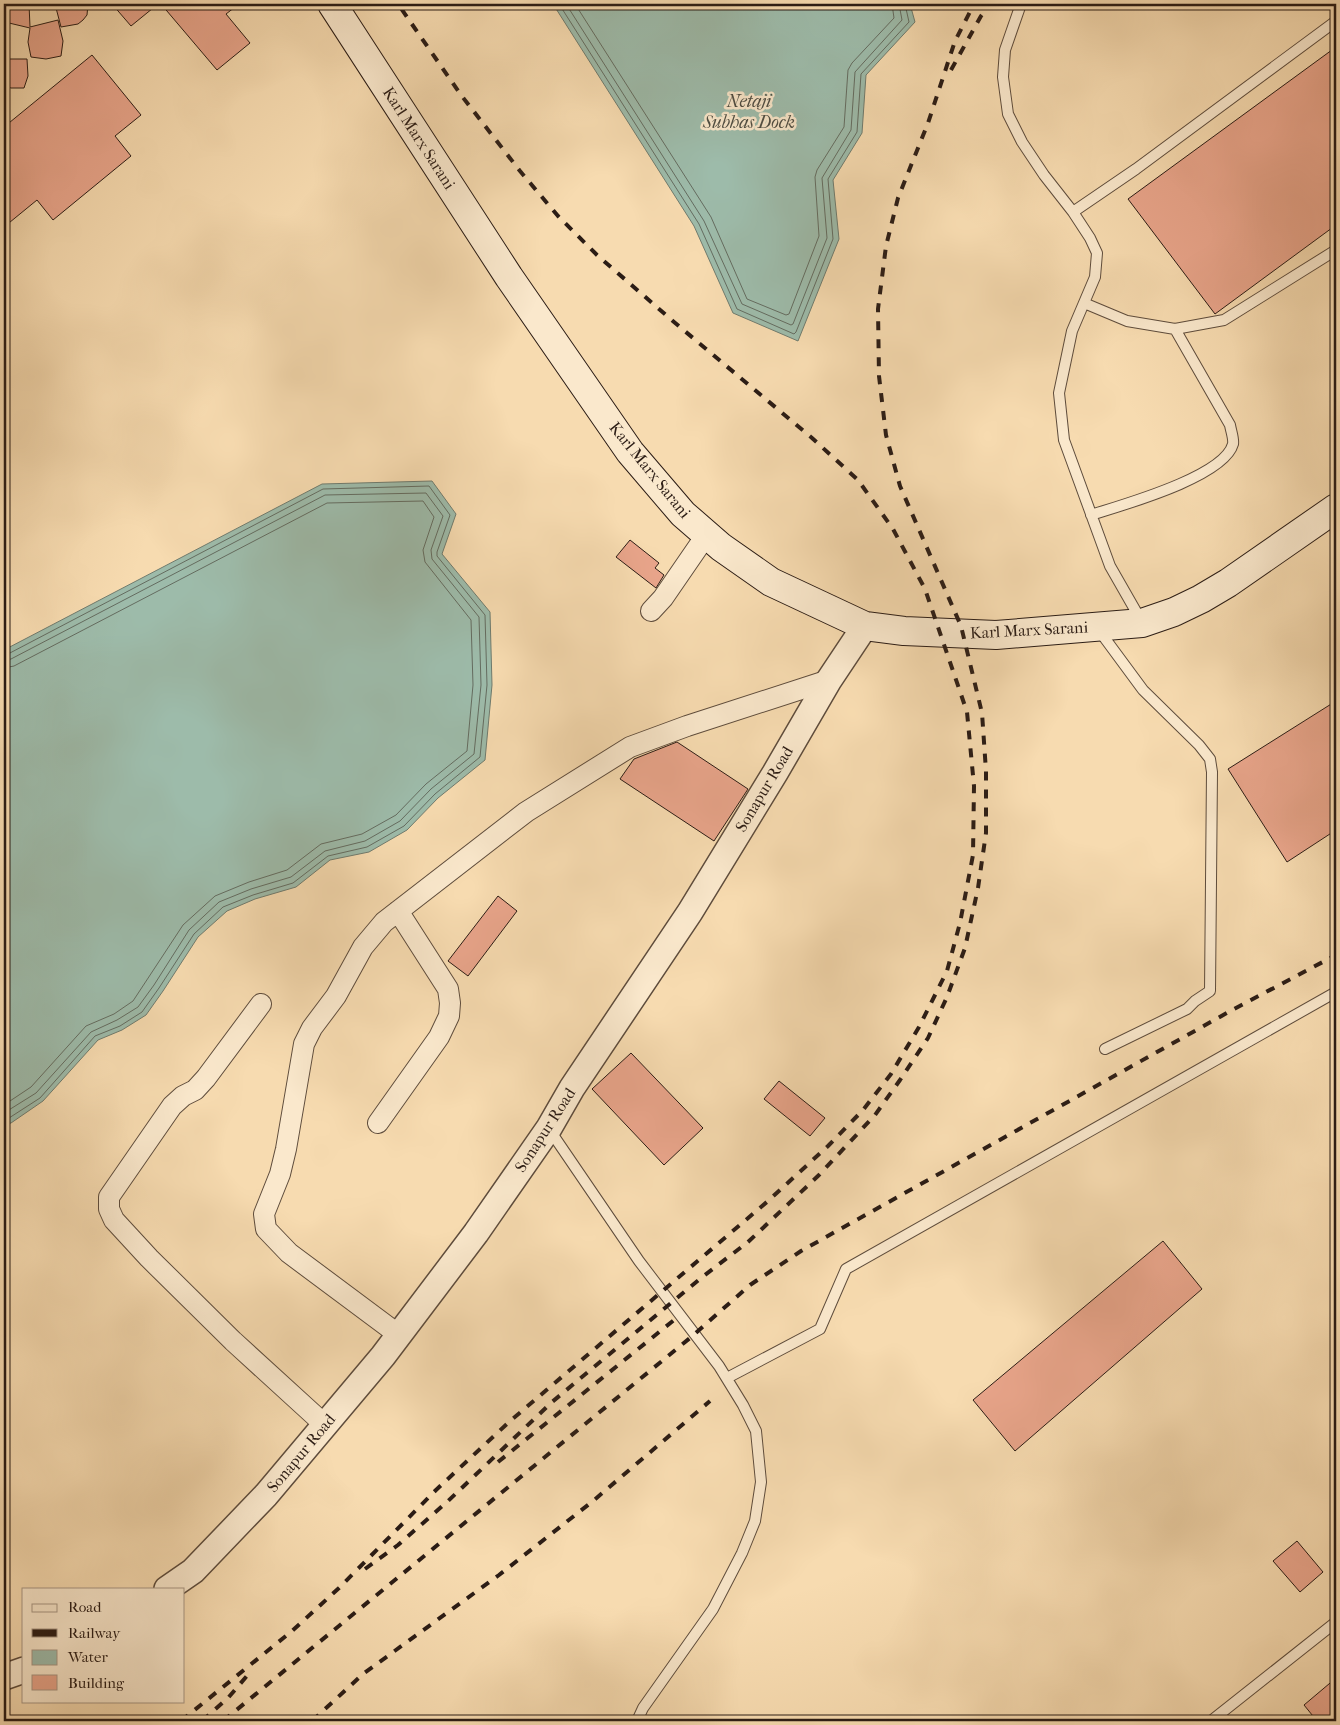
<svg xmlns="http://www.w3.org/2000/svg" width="1340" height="1725" viewBox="0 0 1340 1725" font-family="'IM FELL French Canon',serif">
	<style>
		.water { fill: #9dbbaa; stroke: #6f7b6e }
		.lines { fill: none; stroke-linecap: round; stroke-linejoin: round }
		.shore { stroke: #646c60; stroke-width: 1 }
		.building { fill: #e9a58b; stroke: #2b1c15 }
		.service-casing { stroke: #5e4c3c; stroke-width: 12 }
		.minor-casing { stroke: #5e4c3c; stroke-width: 22 }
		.tertiary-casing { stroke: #5e4c3c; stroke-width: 28 }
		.secondary-casing { stroke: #2b1c15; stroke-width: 30 }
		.service { stroke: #fae8cc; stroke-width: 10 }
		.minor { stroke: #fae8cc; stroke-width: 20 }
		.tertiary { stroke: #fae8cc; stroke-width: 25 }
		.secondary { stroke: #fae8cc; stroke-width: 28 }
		.rail { stroke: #2b1c15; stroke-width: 4; stroke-dasharray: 9 9; stroke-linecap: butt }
		.labels { text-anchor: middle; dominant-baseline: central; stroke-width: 5; stroke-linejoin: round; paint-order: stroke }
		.street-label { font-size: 16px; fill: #2b1c15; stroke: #fae8cc }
		.water-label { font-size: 18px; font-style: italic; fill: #4d4c42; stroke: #fae8cc }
	</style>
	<rect width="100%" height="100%" fill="#f7dbb0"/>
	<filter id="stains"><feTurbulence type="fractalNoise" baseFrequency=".004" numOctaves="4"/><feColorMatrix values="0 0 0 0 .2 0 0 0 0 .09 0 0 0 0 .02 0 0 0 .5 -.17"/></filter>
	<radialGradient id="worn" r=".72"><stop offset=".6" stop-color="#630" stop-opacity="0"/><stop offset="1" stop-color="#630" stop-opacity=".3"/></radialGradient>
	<!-- water -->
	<path class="water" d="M 553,4 L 910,4 L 915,22 L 866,75 L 862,133 L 833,180 L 839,239 L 798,341 L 733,313 L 694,226 Z
		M 432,481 L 456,514 L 442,554 L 490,612 L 492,685 L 485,760 L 438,798 L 407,830 L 369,852 L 330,860 L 296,887 L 255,899 L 227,911 L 198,937 L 163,991 L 146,1015 L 122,1030 L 98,1040 L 43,1101 L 11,1123 L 4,1125 L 4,650 L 322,484 Z"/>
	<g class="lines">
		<!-- shore -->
		<path class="shore" d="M 559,4 L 699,224 L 737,309 L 794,334 L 796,332 L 833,239 L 828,179 L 857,132 L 861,74 L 909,22 L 905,4
			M 566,4 L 704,221 L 742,304 L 791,325 L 793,324 L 827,238 L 822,178 L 851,130 L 855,72 L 902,20 L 899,4
			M 575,4 L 711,217 L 747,299 L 786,315 L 789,314 L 819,236 L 815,177 L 817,170 L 844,127 L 848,70 L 852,63 L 894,18 L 892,4
			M 4,655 L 8,654 L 323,489 L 429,486 L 450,515 L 437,552 L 437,556 L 485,615 L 487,685 L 480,757 L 435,794 L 404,826 L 367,847 L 328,856 L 293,883 L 253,895 L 223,907 L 194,934 L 159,988 L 142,1012 L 120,1026 L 95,1036 L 40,1098 L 9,1118 L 4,1119
			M 4,661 L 11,659 L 325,495 L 426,493 L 443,516 L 431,550 L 432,559 L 479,617 L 481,685 L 474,754 L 431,789 L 400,821 L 365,841 L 325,851 L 291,877 L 251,889 L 219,902 L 189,930 L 154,985 L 138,1007 L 117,1020 L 91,1032 L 36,1093 L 4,1113
			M 4,668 L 14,666 L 327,503 L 423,501 L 434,517 L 423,550 L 425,562 L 471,620 L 473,685 L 467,751 L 426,784 L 396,815 L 362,834 L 321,844 L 287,870 L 249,882 L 215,896 L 183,925 L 133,1001 L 114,1014 L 86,1026 L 31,1087 L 4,1105"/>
	</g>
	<!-- building -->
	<path class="building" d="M 15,4 L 29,4 L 30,27 L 58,20 L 63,41 L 61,56 L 46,59 L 31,57 L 28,42 L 30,28 L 9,23 L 8,9 Z
		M 55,4 L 88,4 L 87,15 L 83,20 L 78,24 L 61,27 Z
		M 112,4 L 158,4 L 131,26 Z
		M 161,4 L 239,4 L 226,14 L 250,43 L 217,70 Z
		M 1336,47 L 1336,225 L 1215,314 L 1128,199 Z
		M 92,55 L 141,115 L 115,136 L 131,156 L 53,220 L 37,200 L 4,227 L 4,127 Z
		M 10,59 L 27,59 L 28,76 L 24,88 L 11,88 L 4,86 L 4,62 Z
		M 630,540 L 659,563 L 655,568 L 664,575 L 656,588 L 616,557 Z
		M 1336,701 L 1336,830 L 1287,862 L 1228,769 Z
		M 677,742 L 748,789 L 714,841 L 620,779 L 634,759 Z
		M 498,896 L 517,911 L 468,976 L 448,961 Z
		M 631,1053 L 703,1128 L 664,1165 L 592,1089 Z
		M 779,1081 L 825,1118 L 810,1136 L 764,1099 Z
		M 1163,1241 L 1202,1289 L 1015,1451 L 973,1400 Z
		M 1297,1541 L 1323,1572 L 1300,1592 L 1273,1561 Z
		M 1336,1678 L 1336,1721 L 1317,1721 L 1304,1705 Z"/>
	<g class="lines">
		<!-- service casing -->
		<g class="service-casing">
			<path id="service" d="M 1021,4 L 1005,50 L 1003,77 L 1008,114 L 1022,142 L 1044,175 L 1073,212 L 1090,238 L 1097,253 L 1095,277 L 1072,331 L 1059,393 L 1064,440 L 1110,566 L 1142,622
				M 1073,212 L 1136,169 L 1336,21
				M 1084,303 L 1127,321 L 1175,329 L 1224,320 L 1336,250
				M 1091,515 C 1122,505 1224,477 1233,444 C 1234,439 1231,431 1230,425 L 1175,329
				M 1098,629 L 1143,690 L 1199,745 L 1210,759 L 1212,772 L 1210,991 L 1195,1001 L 1187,1009 L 1105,1049
				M 549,1129 L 639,1261 L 719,1366 L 743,1405 L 756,1431 L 761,1482 L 755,1521 L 742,1553 L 713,1609 L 643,1708 L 637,1721
				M 727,1378 L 820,1329 L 846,1269 L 1336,992
				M 1211,1721 L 1336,1622"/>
		</g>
		<!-- minor casing -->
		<g class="minor-casing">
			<path id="minor" d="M 651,611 L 663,598 L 707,534
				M 261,1004 L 206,1078 L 195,1090 L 183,1096 L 172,1106 L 109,1197 L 109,1209 L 114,1220 L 149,1258 L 233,1341 L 325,1425
				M 378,1123 L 439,1037 L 449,1016 L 450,1003 L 448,989 L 398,911
				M 399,1335 L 289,1253 L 266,1229 L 264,1214 L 280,1174 L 286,1149 L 304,1044 L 312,1028 L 336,996 L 363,947 L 384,922 L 526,812 L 630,747 L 687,726 L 829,680"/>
		</g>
		<!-- tertiary casing -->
		<g class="tertiary-casing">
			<path id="tertiary" d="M 167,1589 L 193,1571 L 266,1495 L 383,1356 L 476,1233 L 549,1128 L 572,1088 L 690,912 L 775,773 L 829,680 L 865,626
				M 4,1677 L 24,1670"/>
		</g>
		<!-- secondary casing -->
		<g class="secondary-casing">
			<path id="secondary" d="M 332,4 L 509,277 L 630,452 L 683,514 L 721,547 L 771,582 L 865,626 L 904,631 L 996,635 L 1142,623 L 1174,612 L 1201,599 L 1228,583 L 1336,508"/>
		</g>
		<!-- service -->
		<use href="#service" class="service"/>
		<!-- minor -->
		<use href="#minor" class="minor"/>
		<!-- tertiary -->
		<use href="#tertiary" class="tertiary"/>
		<!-- secondary -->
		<use href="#secondary" class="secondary"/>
		<!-- rail -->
		<path class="rail" d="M 951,70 L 981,16 L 991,4
			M 498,1462 L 679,1316
			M 365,1569 L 398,1545 L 447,1502 L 552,1402 L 701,1278 L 748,1242 L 819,1175 L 875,1115 L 900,1080 L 928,1038 L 947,997 L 965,948 L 978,888 L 986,833 L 986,771 L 982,713 L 961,626 L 900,486 L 886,435 L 879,376 L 878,309 L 886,246 L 898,198 L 928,123 L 955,41 L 974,4
			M 181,1721 L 292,1631 L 339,1588 L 436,1490 L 509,1422 L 768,1201 L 828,1146 L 863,1110 L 891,1074 L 919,1027 L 947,971 L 960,923 L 973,855 L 974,786 L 967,712 L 925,589 L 893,529 L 858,480 L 812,438 L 674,322 L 597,255 L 558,216 L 520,171 L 461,95 L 398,4
			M 202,1721 L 228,1698 L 252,1670
			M 223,1721 L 690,1338 L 750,1285 L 801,1251 L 1234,1009 L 1336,955
			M 312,1721 L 363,1674 L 499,1575 L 593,1501 L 710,1401"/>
	</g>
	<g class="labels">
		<!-- street labels -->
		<g class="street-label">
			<text transform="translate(419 138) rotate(57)">Karl Marx Sarani</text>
			<text transform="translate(650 470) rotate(51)">Karl Marx Sarani</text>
			<text transform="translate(1029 630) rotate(-3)">Karl Marx Sarani</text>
			<text transform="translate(764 789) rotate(-59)">Sonapur Road</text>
			<text transform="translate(545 1130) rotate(-57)">Sonapur Road</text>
			<text transform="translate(301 1453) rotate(-50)">Sonapur Road</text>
		</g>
		<!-- water labels -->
		<g class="water-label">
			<text x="749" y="101">Netaji<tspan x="749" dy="21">Subhas Dock</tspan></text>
		</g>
	</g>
	<!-- margin -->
	<rect width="1340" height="1725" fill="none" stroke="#f7dbb0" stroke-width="20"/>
	<rect x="5" y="5" width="1330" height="1715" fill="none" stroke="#2b1c15" stroke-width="2.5"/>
	<rect x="10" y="10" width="1320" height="1705" fill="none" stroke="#2b1c15"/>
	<!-- legend -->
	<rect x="22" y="1588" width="162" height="115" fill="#fae8cc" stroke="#a79683"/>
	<rect x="32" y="1604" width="25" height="8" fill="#fae8cc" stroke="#a79683"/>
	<text x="68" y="1612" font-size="15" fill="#2b1c15">Road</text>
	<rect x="32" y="1629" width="25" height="8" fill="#2b1c15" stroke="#a79683"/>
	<text x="68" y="1638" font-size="15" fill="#2b1c15">Railway</text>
	<rect x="32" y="1650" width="25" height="15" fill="#9dbbaa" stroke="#a79683"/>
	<text x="68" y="1662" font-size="15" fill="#2b1c15">Water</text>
	<rect x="32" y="1675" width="25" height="15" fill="#e9a58b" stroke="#a79683"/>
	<text x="68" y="1688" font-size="15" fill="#2b1c15">Building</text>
	<rect width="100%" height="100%" filter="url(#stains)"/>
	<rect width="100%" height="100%" fill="url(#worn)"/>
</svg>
